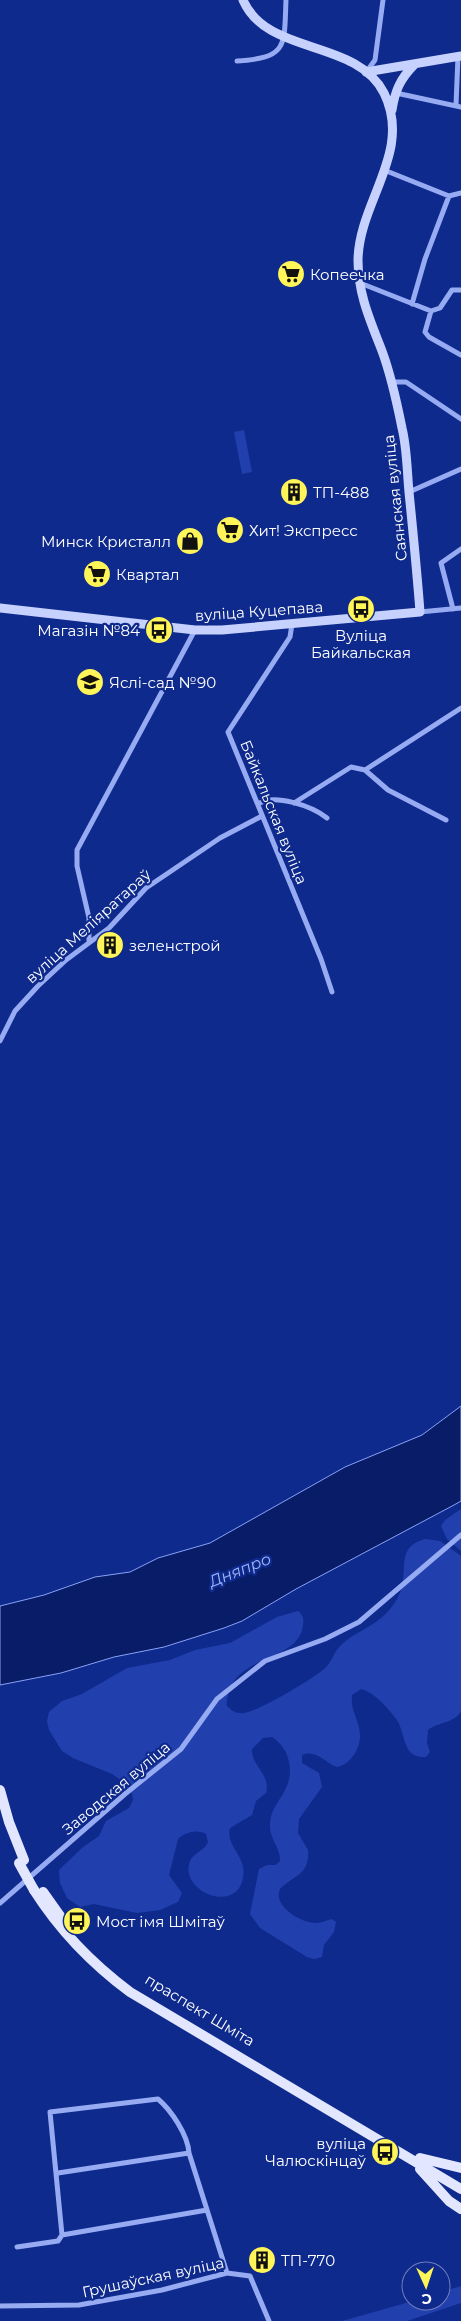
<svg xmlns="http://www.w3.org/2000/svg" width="461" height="2321" viewBox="0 0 461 2321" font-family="Montserrat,sans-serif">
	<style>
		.green { fill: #2140ad }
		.water { fill: #091c68; stroke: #88a2f7 }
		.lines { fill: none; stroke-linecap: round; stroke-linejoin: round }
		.street { stroke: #97abf3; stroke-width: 5 }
		.secondary { stroke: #c6d1fd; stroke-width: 9 }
		.primary { stroke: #e2e7ff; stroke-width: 10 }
		.primary-bridge { stroke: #e2e7ff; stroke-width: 10 }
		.labels { text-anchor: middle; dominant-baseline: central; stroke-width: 4.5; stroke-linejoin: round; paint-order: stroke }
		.poi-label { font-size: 15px; fill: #fff; stroke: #0f2a8d; text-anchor: start }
		.street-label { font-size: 15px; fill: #fff; stroke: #0f2a8d }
		.water-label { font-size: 16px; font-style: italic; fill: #a2b7fa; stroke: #0f2a8d }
	</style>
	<rect width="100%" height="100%" fill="#0f2a8d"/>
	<!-- green -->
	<path class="green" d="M 244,430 L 252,472 L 242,474 L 234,432 Z
		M 461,1509 L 461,1551 L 447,1539 L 441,1526 L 445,1520 Z
		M 425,1539 L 440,1541 L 461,1556 L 461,1711 C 455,1723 438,1722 428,1730 L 427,1743 L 430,1752 L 426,1757 C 402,1759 406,1734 397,1720 C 389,1709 374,1692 361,1689 L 352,1695 C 350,1710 359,1720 360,1734 C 361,1747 351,1765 337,1767 C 325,1763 317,1749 302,1755 L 302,1763 L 319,1773 L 322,1787 L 299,1819 L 298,1833 L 308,1850 C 310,1875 294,1875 280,1889 C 272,1906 302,1924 316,1923 C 322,1923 327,1920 332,1919 L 336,1922 L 334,1932 L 324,1945 L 322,1957 L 314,1959 L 307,1957 L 260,1928 L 250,1914 L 259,1869 L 267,1865 L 276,1865 L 280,1861 C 281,1848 269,1839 270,1824 C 271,1800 295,1792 289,1762 C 287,1751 281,1743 272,1737 L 263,1738 L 252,1749 C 251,1766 271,1774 266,1793 L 256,1801 L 252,1815 L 230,1828 C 225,1848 250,1857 242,1882 C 232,1913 179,1890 190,1861 C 194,1852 205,1851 208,1842 L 206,1834 C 197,1829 186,1832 178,1839 L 169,1875 L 182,1893 L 178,1902 L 160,1910 L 137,1913 L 94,1904 L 80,1907 L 67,1898 L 60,1883 L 59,1870 L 83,1847 L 99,1836 L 106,1821 L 129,1808 L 133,1800 L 132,1794 L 122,1781 L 112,1774 L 73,1758 L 62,1751 L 49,1730 L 47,1721 L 49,1712 L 62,1701 L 82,1694 L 127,1668 L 170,1660 L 195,1650 L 230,1643 L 277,1617 L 298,1611 C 303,1615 304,1619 303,1625 C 299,1661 241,1654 229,1691 C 228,1696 226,1701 227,1706 C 232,1711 237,1714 244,1713 C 257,1712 313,1679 324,1669 C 332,1663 333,1652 342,1644 C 362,1627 381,1626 397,1599 C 412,1575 392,1548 425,1539 Z
		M 461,2286 L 461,2303 L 407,2321 L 342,2321 L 413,2301 L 441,2301 L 441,2292 Z"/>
	<!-- water -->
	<path class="water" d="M 461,1406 L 461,1501 L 454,1505 L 296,1589 L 242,1621 L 224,1628 L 164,1647 L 114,1657 L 61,1673 L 0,1685 L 0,1606 L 44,1595 L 95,1577 L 130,1572 L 158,1558 L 210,1543 L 345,1467 L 422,1435 Z"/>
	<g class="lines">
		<!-- street -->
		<path class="street" d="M 237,61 C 289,58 284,45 286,0
			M 367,71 L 375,60 L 383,0
			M 396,93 L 461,107
			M 456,105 L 458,56
			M 384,170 L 449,196
			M 449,196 L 461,193
			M 360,283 L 431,311
			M 412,304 L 425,259 L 449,196
			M 431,311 L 425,332 L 429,337 L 461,355
			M 431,311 L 440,308 L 452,290 L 461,290
			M 390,382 L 406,382 L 461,419
			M 409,492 L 461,469
			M 453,609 L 441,563 L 461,549
			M 420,612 L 461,608
			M 292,624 L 290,637 L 228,732 L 321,959 L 332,992
			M 365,770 L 461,708
			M 294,803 L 351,767 L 365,770 L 388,790 L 446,820
			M 258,804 C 274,793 312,806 327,818
			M 89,943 L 89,918 L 77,866 L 77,850 L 195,630
			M 0,1041 L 15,1011 L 38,986 L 66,960 L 109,928 L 146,888 L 220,838 L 262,816
			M 0,1903 L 125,1794 L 181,1749 L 217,1699 L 265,1661 L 325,1639 L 359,1622 L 461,1535
			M 58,2173 L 189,2153
			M 62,2235 L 50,2112 L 158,2099 C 171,2110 188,2135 189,2153 L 227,2273
			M 17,2247 L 58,2241 L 62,2235 L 207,2210
			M 0,2306 L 79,2305 L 162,2290 L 227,2273 L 250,2276 L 269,2321"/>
		<!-- secondary -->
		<path class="secondary" d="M 366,72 L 461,56
			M 392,110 C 395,91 400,79 414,65
			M 0,608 L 195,630 L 222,630 L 420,612 C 417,572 413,532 409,492 C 407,471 407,448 402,428 C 397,403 391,375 382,351 C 370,320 358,294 358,260 C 359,201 413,152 384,93 C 356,38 267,56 243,0"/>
		<!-- primary -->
		<path class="primary" d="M 0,1790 L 9,1822 L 24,1860
			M 34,1890 C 60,1931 91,1963 130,1992 L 461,2189
			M 43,1892 L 65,1923
			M 420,2158 L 461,2168
			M 420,2169 L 449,2201 L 461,2209"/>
		<!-- primary-bridge -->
		<path class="primary-bridge" d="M 19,1863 L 34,1890"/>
	</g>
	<!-- icons -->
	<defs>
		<g id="supermarket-disc" transform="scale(1.4375)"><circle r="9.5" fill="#fff558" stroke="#0f2a8d"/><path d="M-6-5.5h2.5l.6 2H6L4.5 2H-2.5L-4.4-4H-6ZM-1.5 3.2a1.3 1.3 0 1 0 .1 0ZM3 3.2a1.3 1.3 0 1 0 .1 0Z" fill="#111"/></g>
		<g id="building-disc" transform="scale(1.4375)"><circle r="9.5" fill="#fff558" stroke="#0f2a8d"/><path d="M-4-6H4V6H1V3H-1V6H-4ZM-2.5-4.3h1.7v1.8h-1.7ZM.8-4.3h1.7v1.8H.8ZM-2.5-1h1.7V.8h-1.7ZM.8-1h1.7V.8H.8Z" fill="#111"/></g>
		<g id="shop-disc" transform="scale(1.4375)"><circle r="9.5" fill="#fff558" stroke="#0f2a8d"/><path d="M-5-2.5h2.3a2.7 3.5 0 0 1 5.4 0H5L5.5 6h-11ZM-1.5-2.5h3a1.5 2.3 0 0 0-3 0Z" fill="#111"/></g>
		<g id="bus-disc" transform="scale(1.4375)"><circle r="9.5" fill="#fff558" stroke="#0f2a8d"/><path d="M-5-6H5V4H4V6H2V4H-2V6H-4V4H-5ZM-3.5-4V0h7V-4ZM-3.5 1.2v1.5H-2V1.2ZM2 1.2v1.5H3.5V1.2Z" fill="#111"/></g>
		<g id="school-disc" transform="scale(1.4375)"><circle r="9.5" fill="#fff558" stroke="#0f2a8d"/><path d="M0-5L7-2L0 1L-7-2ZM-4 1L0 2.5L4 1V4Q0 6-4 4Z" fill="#111"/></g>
	</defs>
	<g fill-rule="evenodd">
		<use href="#supermarket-disc" x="291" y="274"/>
		<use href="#building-disc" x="294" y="492"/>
		<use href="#supermarket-disc" x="230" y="530"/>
		<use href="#shop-disc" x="190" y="541"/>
		<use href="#supermarket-disc" x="97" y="574"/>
		<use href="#bus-disc" x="361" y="609"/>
		<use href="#bus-disc" x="159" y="630"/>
		<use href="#school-disc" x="90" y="682"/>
		<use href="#building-disc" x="110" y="945"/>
		<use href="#bus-disc" x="77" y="1921"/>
		<use href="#bus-disc" x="385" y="2152"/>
		<use href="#building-disc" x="262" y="2260"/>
	</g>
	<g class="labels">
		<!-- poi labels -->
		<g class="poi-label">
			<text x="310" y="274">Копеечка</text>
			<text x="313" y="492">ТП-488</text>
			<text x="249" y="530">Хит! Экспресс</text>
			<text x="171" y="541" text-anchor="end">Минск Кристалл</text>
			<text x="116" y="574">Квартал</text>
			<text x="140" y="630" text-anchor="end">Магазін №84</text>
			<text x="361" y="635" text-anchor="middle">Вуліца<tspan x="361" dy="17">Байкальская</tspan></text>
			<text x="109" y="682">Яслі-сад №90</text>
			<text x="129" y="945">зеленстрой</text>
			<text x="96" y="1921">Мост імя Шмітаў</text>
			<text x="366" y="2143" text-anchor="end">вуліца<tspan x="366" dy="17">Чалюскінцаў</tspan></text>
			<text x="281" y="2260">ТП-770</text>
		</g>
		<!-- street labels -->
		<g class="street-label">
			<text transform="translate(395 498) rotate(-96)">Саянская вуліца</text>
			<text transform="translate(259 611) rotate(-4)">вуліца Куцепава</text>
			<text transform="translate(274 812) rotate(68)">Байкальская вуліца</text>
			<text transform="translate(88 926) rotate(-42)">вуліца Меліяратараў</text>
			<text transform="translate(116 1788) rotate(-40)">Заводская вуліца</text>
			<text transform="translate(200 2010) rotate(31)">праспект Шміта</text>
			<text transform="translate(153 2277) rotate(-12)">Грушаўская вуліца</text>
		</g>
		<!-- water labels -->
		<g class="water-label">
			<text transform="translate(240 1570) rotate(-22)">Дняпро</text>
		</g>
	</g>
	<!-- north arrow -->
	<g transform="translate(426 2286) rotate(177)"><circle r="24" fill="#0f2a8d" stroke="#6f7fbb"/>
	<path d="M0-4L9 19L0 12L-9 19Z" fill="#fff558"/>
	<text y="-8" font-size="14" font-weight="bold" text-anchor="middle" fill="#ffffff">С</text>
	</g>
</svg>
